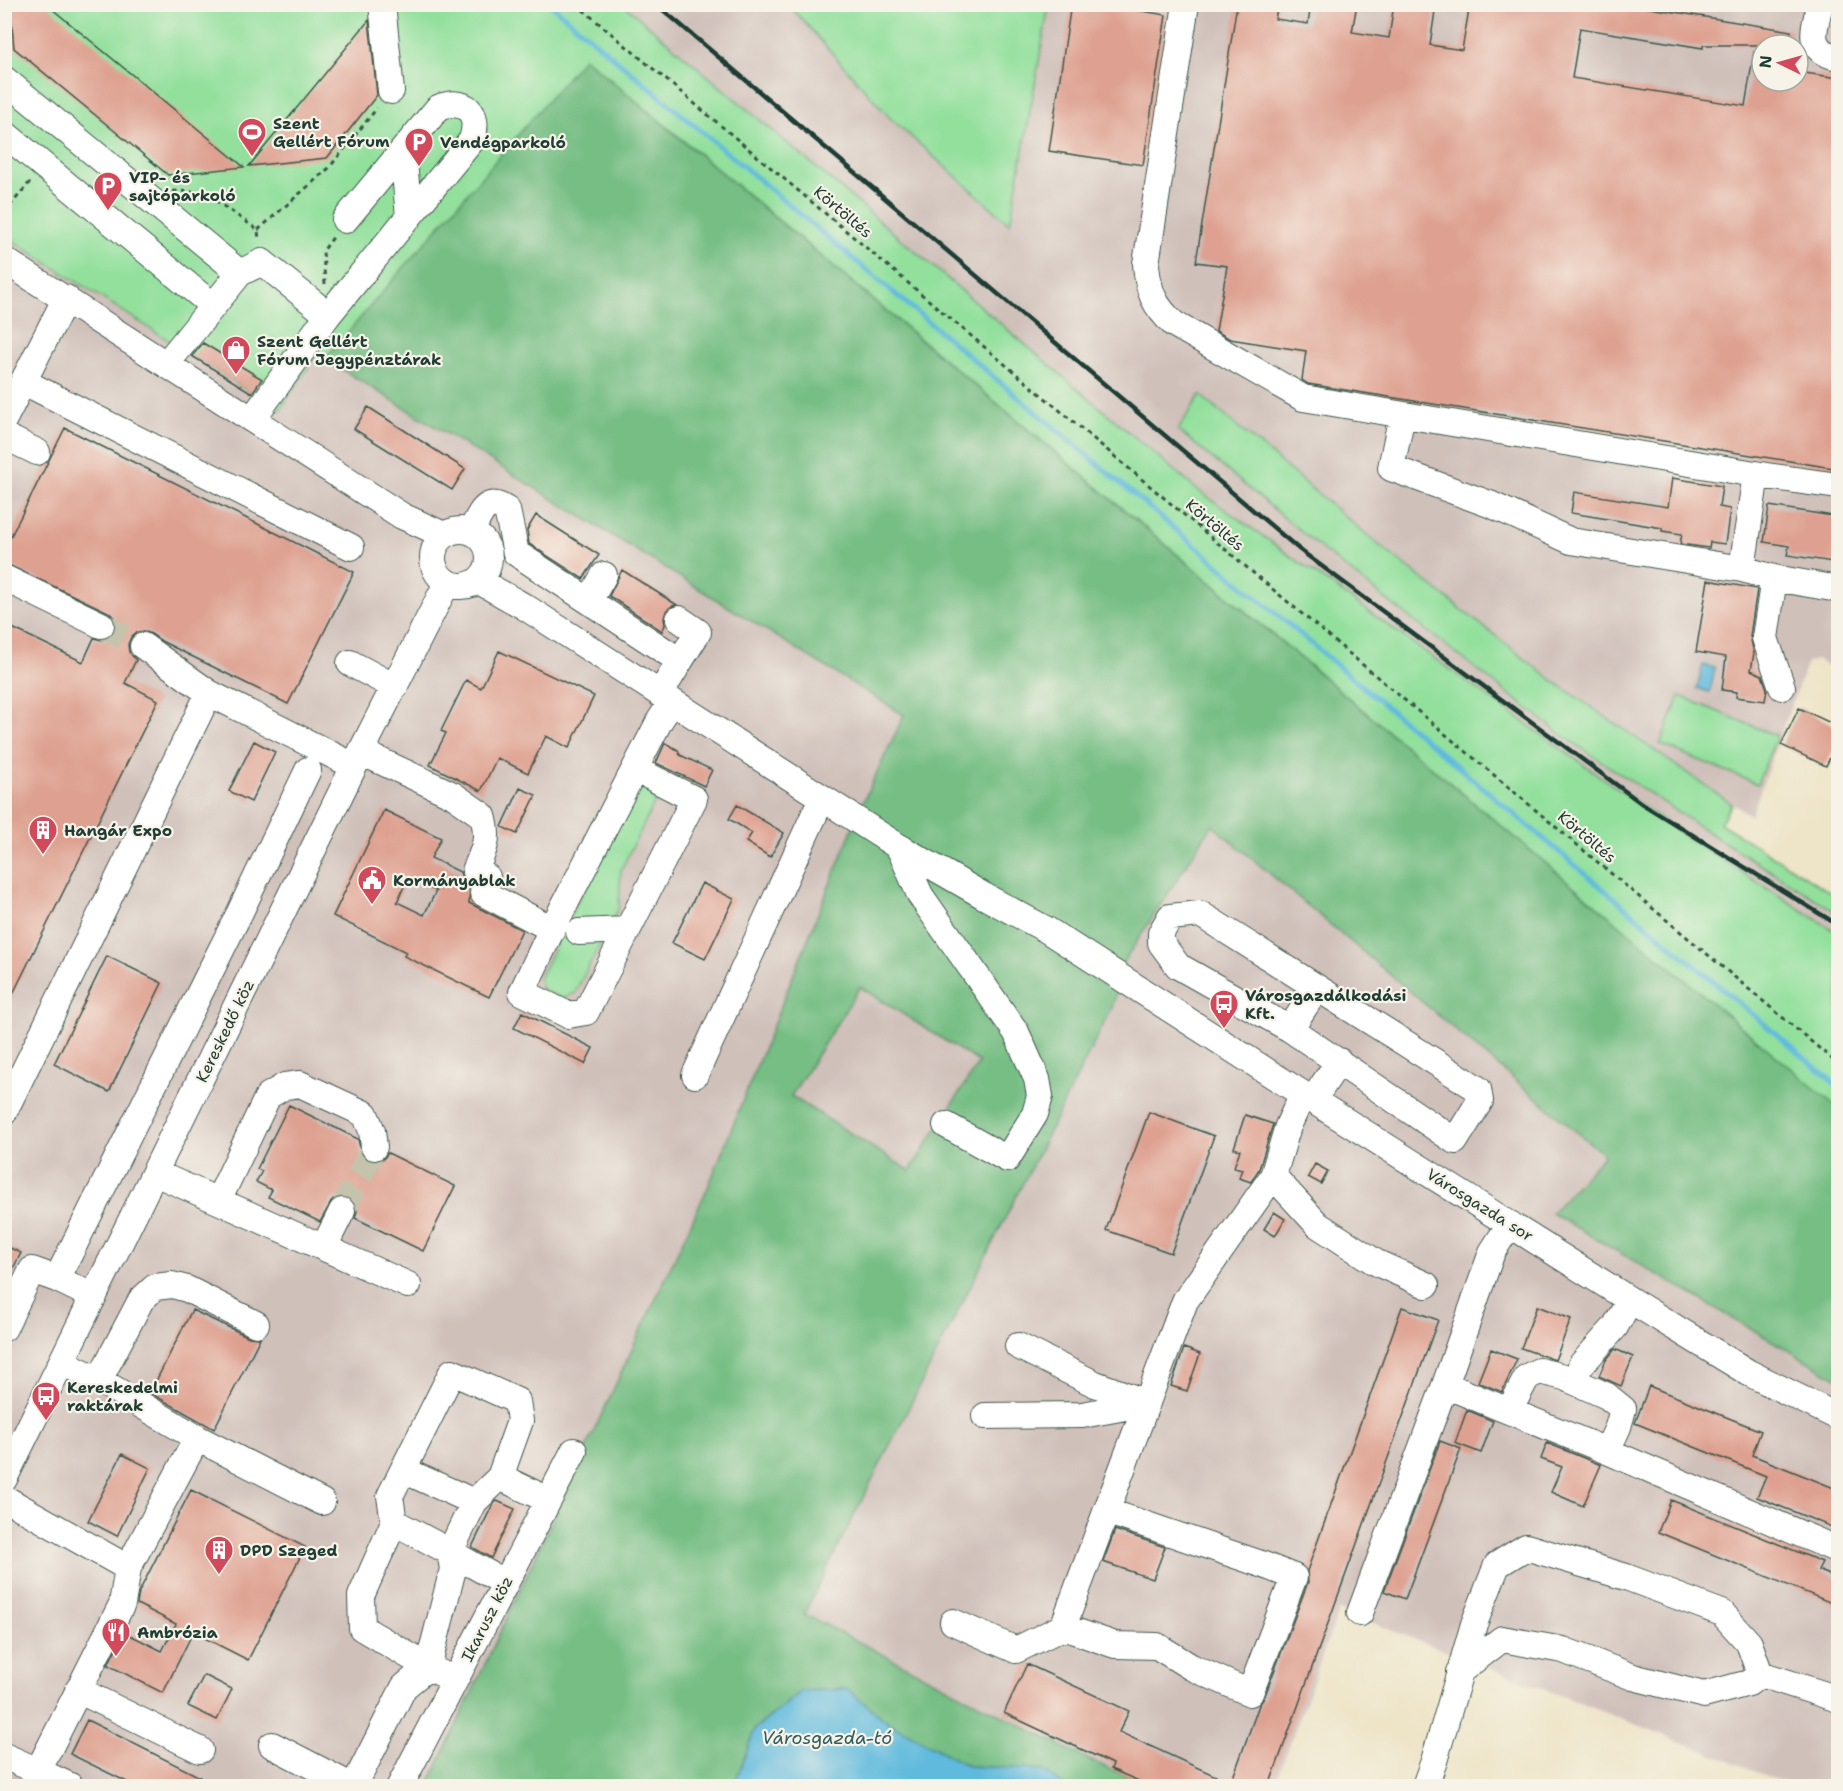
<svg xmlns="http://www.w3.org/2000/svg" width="1843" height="1791" viewBox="0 0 1843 1791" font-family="'Shantell Sans',sans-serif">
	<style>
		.industrial { fill: #cfc0ba; fill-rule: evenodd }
		.green { fill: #93e09d; stroke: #598e68; stroke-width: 1.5 }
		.forest { fill: #76be84; stroke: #4a7e5c; stroke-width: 1.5; fill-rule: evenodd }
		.water { fill: #5fbadd; stroke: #3f7c88; stroke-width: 1.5 }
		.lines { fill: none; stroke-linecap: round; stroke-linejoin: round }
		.stream { stroke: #5fbadd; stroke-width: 5 }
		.building { fill: #dea191; fill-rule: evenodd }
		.minor-tunnel { stroke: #c5c3ab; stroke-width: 26; stroke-dasharray: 26 13; stroke-linecap: butt }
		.minor-casing { stroke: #3e564a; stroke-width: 28 }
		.path { stroke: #3e564a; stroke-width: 3; stroke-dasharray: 4.5 4.5; stroke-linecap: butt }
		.minor { stroke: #fff; stroke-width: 26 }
		.rail { stroke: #1f3d34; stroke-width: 4.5 }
		.labels { text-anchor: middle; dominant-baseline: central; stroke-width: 4.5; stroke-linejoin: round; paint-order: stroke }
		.poi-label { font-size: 16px; font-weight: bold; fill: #1f3d34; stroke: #f7f3e8; text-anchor: start }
		.street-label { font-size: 16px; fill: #1f3d34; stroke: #f7f3e8 }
		.water-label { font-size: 18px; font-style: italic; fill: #2f5c5e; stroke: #f7f3e8 }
	</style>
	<rect width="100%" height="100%" fill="#f7f3e8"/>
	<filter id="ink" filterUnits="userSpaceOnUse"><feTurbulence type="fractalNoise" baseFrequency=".0167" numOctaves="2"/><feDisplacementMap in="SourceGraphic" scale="12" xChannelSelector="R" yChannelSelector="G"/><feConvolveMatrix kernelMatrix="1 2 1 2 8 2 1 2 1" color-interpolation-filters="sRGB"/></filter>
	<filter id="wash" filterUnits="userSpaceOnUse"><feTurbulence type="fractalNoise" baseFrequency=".008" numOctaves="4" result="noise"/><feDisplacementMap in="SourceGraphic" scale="24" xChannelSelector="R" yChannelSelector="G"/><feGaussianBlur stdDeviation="1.35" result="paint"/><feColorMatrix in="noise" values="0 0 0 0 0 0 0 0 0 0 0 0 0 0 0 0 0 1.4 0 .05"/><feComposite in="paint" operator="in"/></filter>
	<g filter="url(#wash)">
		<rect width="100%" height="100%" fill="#eee5c9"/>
		<!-- industrial -->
		<path class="industrial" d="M 624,5 L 1838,5 L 1838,671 L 1818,660 L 1807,662 L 1751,816 L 1552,680 L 1379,545 L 1201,395 L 1178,430 L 1339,563 L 1562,735 L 1711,834 L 1838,913 L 1838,933 L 1680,833 L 1195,488 ZM 1762,45 L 1798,45 L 1798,81 L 1762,81 Z
			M 4,236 L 278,411 L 317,354 L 905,714 L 863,802 L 708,1187 L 428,1786 L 5,1786 Z
			M 1212,825 L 1604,1156 L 1552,1213 L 1838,1379 L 1838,1786 L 1795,1786 L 1339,1610 L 1274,1786 L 1150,1786 L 1089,1760 L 804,1614 L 1112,1008 L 1125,960 Z
			M 860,986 L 979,1061 L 910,1171 L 791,1096 Z"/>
		<!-- green -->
		<path class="green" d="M 4,5 L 624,5 L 1195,488 L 1680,833 L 1838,933 L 1838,1108 L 585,58 L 325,359 L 317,354 L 279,411 L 5,236 Z
			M 789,5 L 1049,5 L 1010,224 L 891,119 Z
			M 1200,395 L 1379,545 L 1552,680 L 1732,804 L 1720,823 L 1838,897 L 1838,913 L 1711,834 L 1562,735 L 1339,563 L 1178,430 Z
			M 1680,696 L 1777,736 L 1757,784 L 1660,744 Z
			M 637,786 L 644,786 L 653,791 L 655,802 L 621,870 L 619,907 L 575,993 L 563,999 L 541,989 L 539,978 Z"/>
		<!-- forest -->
		<path class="forest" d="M 584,58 L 1838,1108 L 1838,1379 L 1551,1213 L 1604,1155 L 1212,825 L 1125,960 L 1112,1008 L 804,1614 L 1089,1760 L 1150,1786 L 1063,1786 L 1043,1770 L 968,1766 L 889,1723 L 846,1689 L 802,1691 L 755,1729 L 734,1786 L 428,1786 L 708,1187 L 863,802 L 904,715 L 325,359 ZM 860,987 L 979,1062 L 910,1171 L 791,1096 Z"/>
		<!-- water -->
		<path class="water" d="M 1703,665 L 1715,668 L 1710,692 L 1697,689 Z
			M 847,1689 L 889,1723 L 968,1766 L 1043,1770 L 1063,1786 L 734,1786 L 755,1729 L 802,1691 Z"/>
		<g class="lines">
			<!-- stream -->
			<path class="stream" d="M 550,4 L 1838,1086"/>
		</g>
		<g id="blocks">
			<!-- building -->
			<path class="building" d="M 10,4 L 46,4 L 244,167 L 168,175 L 14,48 Z
				M 1071,4 L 1101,4 L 1166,15 L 1143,165 L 1049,151 Z
				M 1237,4 L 1278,4 L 1275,19 L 1308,24 L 1311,4 L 1357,4 L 1352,32 L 1389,38 L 1394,4 L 1436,4 L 1430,45 L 1462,50 L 1470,4 L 1625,4 L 1791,31 L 1788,45 L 1703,45 L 1703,48 L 1580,28 L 1572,78 L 1745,106 L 1754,52 L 1762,52 L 1762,81 L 1798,81 L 1798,72 L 1839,78 L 1839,469 L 1308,384 L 1302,380 L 1306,351 L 1230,339 L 1216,331 L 1227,266 L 1196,262 Z
				M 369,20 L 377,95 L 327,158 L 249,166 Z
				M 203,343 L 262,379 L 252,393 L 192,356 Z
				M 368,407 L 465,469 L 452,490 L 354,429 Z
				M 65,428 L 354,572 L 288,704 L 163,642 L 151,634 L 144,631 L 137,632 L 131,637 L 128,644 L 129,652 L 136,660 L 125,683 L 158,700 L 4,1012 L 4,624 L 83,662 L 94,638 L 102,640 L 109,638 L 114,632 L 116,624 L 114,617 L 108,612 L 4,563 L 4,550 Z
				M 1672,478 L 1722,486 L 1719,507 L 1730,509 L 1725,544 L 1710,542 L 1709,548 L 1680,544 L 1682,534 L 1662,531 L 1662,528 L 1571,513 L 1574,492 L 1668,507 Z
				M 1769,506 L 1839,517 L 1839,563 L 1787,555 L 1789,546 L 1764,542 Z
				M 536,515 L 599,555 L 583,579 L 529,544 L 527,530 Z
				M 622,570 L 677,605 L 672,606 L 666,611 L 664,618 L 665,625 L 662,631 L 609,596 Z
				M 1708,580 L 1757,589 L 1750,636 L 1754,653 L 1751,670 L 1762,675 L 1767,689 L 1765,701 L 1736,697 L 1737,692 L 1722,690 L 1726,657 L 1696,652 Z
				M 499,651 L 594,696 L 569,748 L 546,736 L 528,773 L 497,758 L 481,791 L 430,765 L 446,733 L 441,731 L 466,680 L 481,688 Z
				M 1799,708 L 1839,727 L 1839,738 L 1826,766 L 1781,745 Z
				M 254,741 L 275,752 L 251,802 L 229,791 Z
				M 665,743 L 678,750 L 680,755 L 712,770 L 704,786 L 656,763 Z
				M 520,788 L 536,795 L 517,834 L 502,827 Z
				M 737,805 L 784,833 L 770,857 L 746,842 L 752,833 L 729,819 Z
				M 384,810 L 441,838 L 431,858 L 460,872 L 463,880 L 470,885 L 469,903 L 522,930 L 489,997 L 404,956 L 406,952 L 333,916 ZM 408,878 L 436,891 L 424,915 L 397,902 Z
				M 702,883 L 734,899 L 705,959 L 672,943 Z
				M 107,956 L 162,983 L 109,1092 L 54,1064 Z
				M 522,1012 L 593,1048 L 585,1064 L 514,1028 Z
				M 289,1105 L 358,1139 L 362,1156 L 368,1161 L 376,1162 L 383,1159 L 388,1153 L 455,1186 L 423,1251 L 355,1218 L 357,1211 L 355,1203 L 348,1197 L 341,1196 L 333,1199 L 320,1222 L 268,1197 L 272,1190 L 256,1182 L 262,1171 L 257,1169 Z
				M 1149,1112 L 1214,1136 L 1171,1253 L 1106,1230 Z
				M 1245,1115 L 1273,1124 L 1259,1169 L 1251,1182 L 1239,1178 L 1242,1169 L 1234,1167 L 1240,1150 L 1234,1148 Z
				M 1315,1164 L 1328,1171 L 1321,1184 L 1308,1177 Z
				M 1274,1212 L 1285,1219 L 1275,1236 L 1264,1229 Z
				M 4,1245 L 21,1253 L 4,1286 Z
				M 1537,1306 L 1571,1319 L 1555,1360 L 1521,1348 Z
				M 1402,1307 L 1438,1320 L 1269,1786 L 1150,1786 L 1111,1769 L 1113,1764 L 1004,1713 L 1027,1664 L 1129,1711 L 1119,1732 L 1231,1783 L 1259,1705 L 1264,1698 L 1308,1582 L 1307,1571 Z
				M 192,1310 L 249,1337 L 260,1338 L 214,1429 L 150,1393 Z
				M 1184,1348 L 1200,1354 L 1187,1391 L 1171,1386 Z
				M 1491,1349 L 1517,1359 L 1502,1392 L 1478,1382 Z
				M 1615,1349 L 1633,1357 L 1621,1386 L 1599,1376 L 1606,1360 Z
				M 1649,1386 L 1761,1431 L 1752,1455 L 1839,1490 L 1839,1530 L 1757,1497 L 1766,1476 L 1635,1423 Z
				M 1467,1410 L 1493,1421 L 1481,1453 L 1455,1443 Z
				M 1440,1441 L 1461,1449 L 1405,1599 L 1384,1591 Z
				M 1547,1443 L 1601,1465 L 1583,1506 L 1551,1492 L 1562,1467 L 1541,1459 Z
				M 122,1454 L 150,1468 L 117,1536 L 88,1521 Z
				M 191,1490 L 305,1547 L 248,1660 L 193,1632 L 163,1693 L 108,1665 L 124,1632 L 162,1651 L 176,1624 L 137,1604 L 139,1592 Z
				M 1671,1500 L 1822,1562 L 1818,1570 L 1839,1579 L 1839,1606 L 1658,1532 Z
				M 497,1501 L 515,1509 L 491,1558 L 472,1547 L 493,1504 Z
				M 1115,1530 L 1165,1547 L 1153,1579 L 1103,1562 Z
				M 204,1675 L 232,1689 L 217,1720 L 188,1706 Z
				M 87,1720 L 200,1777 L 195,1786 L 135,1786 L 70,1754 Z"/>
		</g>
	</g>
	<g filter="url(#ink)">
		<use href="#blocks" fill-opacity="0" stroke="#3e564a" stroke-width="1.5"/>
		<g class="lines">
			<!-- minor-tunnel -->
			<path class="minor-tunnel" d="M 101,625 L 143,646
				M 342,1211 L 374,1147"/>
			<!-- minor casing -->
			<g class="minor-casing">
				<path id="minor" d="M 382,4 L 391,91
					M 1186,4 L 1146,264 C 1148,291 1154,306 1174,324 L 1303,398 L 1767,476 L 1838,486
					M 1820,4 C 1814,30 1805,51 1838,57
					M 4,79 L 240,273
					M 4,133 L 212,305
					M 403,150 L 409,217
					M 4,260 L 402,516 L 444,535
					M 328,315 L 472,140 C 481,112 465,97 438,108 L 345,220
					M 167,363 L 240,273 L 262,262 L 328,315 L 253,418
					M 24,382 L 351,547
					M 1402,415 L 1391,468 L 1492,505 L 1571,541 L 1742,569 L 1756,474
					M 4,419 L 66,298
					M 4,436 L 37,452
					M433 558a28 28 0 1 1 56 0a28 28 0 1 1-56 0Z
					M 471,531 C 481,514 485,495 507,510 L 516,553 L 680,661 L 660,694
					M 1742,569 L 1774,578 L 1765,638 L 1782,687
					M 4,578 L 101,625
					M 1774,578 L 1838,589
					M 479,581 L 525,607 L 899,847 L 984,896 L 1047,930 L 1271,1074 L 1630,1300 L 1749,1373 L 1838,1417
					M 589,601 L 604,575
					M 679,619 L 698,632 L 680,661
					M 350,663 L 395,687
					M 209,693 L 354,766
					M 361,752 L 453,795 L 483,816 C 490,840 484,849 475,871 L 487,877 L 483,893 L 552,929
					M 635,769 L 694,799 L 586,1012 L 568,1015 L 522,992 L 552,929 L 660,720 L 672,702
					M 899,847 L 920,895 L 1016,1032 L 1037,1079 L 1040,1096 L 1035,1114 L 1007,1159 L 946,1125
					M 1200,914 L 1478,1089 L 1480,1101 L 1455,1141 L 1290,1029 L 1178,966 L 1161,943 L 1161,933 L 1170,917 Z
					M 579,932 L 627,930
					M 1290,1029 L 1317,988
					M 695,1075 L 822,798
					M 1313,1100 L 1339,1061
					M 4,1112 L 209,693 L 143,646
					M 155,1173 L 408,1285
					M 1273,1176 L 1318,1225 L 1375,1262 L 1426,1285
					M 219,1199 L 268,1096 L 285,1086 L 300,1084 L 365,1114 L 372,1131 L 374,1147
					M 1510,1224 L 1492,1252 L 1445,1385 L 1607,1451 L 1838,1550
					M 324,1247 L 342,1211
					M 57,1279 L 240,912 L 308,770
					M 4,1328 L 32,1270 L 57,1279 L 94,1297
					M 62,1362 L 99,1380 L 197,1438 L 322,1502
					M 1581,1365 L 1615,1327 L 1630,1300
					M 99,1380 L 141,1300 L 155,1287 L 172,1285 L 187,1289 L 256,1324
					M 1509,1411 L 1527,1377 L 1539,1371 L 1564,1377 L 1607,1396 L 1623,1409 L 1618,1427 L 1607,1451
					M 985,1416 L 1082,1415 L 1147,1403 L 1095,1384 L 1018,1346
					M 403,1470 L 452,1372 L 517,1401 L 520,1421 L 500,1477
					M 4,1479 L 361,752 L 447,583
					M 4,1498 L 128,1568 L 122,1604 L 38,1771 L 4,1756
					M 474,1502 L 450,1552 L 505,1583
					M 1106,1511 L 1264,1565 L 1294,1577 L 1250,1693 L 1191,1667 L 1157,1646 L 1115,1645 L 1063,1627 L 1185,1301 L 1273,1176 L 1288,1126 L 1303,1094
					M 128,1568 L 197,1438
					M 1360,1613 L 1445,1385
					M 953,1622 L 1016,1650 L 1063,1627
					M 1760,1674 L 1838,1699
					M 455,1680 L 428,1667 L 453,1569 L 450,1552 L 394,1522 L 390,1496 L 403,1470 L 474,1502 L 500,1477 L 548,1500
					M 78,1690 L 200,1750
					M 272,1745 L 351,1786
					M 38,1771 L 70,1786
					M 354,1786 L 404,1687 L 428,1667 L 362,1628 L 361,1596 L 394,1522
					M 400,1786 L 574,1451
					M 1425,1786 L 1434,1761 L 1474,1624 L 1497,1565 L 1526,1547 L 1626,1577 L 1722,1613 L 1749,1643 L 1760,1674 L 1749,1683 L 1704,1695 L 1633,1677 L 1563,1650 L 1502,1639 L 1459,1672"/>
			</g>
			<!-- path -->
			<path class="path" d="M 576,4 L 1838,1064
				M 4,48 L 7,58
				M 173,191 L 203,192 L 258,230 L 259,241
				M 4,213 L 30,182
				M 258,230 L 329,168 L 377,108
				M 325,284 L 323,251 L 334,236"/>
			<!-- minor -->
			<use href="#minor" class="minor"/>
			<!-- rail -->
			<path class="rail" d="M 656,4 L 1300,550 L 1641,803 L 1838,925"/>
		</g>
	</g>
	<!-- icons -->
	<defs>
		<g id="stadium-pin" transform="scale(1.5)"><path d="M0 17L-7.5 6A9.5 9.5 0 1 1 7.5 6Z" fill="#d1495b" stroke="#f7f3e8"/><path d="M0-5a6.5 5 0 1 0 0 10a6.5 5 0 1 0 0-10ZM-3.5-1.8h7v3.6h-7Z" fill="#fff"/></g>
		<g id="parking-pin" transform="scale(1.5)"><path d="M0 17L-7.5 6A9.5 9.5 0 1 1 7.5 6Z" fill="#d1495b" stroke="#f7f3e8"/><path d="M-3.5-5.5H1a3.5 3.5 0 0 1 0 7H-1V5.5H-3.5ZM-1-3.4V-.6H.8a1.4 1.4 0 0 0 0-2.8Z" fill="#fff"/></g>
		<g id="shop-pin" transform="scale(1.5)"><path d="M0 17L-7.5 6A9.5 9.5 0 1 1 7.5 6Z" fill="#d1495b" stroke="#f7f3e8"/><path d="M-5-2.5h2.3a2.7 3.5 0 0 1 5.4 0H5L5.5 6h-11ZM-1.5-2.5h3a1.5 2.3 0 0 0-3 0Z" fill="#fff"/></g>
		<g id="building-pin" transform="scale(1.5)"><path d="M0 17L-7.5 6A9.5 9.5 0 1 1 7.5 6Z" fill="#d1495b" stroke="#f7f3e8"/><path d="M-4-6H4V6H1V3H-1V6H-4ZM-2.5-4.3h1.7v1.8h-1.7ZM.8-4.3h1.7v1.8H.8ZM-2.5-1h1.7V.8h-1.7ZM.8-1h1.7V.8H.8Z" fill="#fff"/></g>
		<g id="civic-pin" transform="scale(1.5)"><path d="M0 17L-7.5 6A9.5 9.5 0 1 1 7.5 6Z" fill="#d1495b" stroke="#f7f3e8"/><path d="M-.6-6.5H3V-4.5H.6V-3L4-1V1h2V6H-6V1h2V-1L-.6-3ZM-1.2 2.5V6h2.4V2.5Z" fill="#fff"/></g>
		<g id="bus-pin" transform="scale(1.5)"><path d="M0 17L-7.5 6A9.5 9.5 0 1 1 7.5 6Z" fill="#d1495b" stroke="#f7f3e8"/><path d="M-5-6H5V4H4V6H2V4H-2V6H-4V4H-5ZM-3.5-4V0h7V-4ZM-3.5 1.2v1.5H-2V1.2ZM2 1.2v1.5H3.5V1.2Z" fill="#fff"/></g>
		<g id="restaurant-pin" transform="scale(1.5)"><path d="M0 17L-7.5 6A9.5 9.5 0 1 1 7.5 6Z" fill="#d1495b" stroke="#f7f3e8"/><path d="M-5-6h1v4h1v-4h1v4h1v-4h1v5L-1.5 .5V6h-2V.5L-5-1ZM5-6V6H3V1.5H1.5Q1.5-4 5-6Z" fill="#fff"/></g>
	</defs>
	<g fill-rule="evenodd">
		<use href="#stadium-pin" x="252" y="132"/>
		<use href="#parking-pin" x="419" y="142"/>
		<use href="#parking-pin" x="108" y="186"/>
		<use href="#shop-pin" x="236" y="350"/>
		<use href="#building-pin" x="43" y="830"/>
		<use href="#civic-pin" x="372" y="880"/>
		<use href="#bus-pin" x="1224" y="1004"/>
		<use href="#bus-pin" x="46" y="1396"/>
		<use href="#building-pin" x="219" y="1550"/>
		<use href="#restaurant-pin" x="116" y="1632"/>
	</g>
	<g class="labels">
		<!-- poi labels -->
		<g class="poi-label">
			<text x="273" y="123">Szent<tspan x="273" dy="18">Gellért Fórum</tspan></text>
			<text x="440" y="142">Vendégparkoló</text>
			<text x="129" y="177">VIP- és<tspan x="129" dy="18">sajtóparkoló</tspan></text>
			<text x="257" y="341">Szent Gellért<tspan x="257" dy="18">Fórum Jegypénztárak</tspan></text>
			<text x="64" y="830">Hangár Expo</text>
			<text x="393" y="880">Kormányablak</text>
			<text x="1245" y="995">Városgazdálkodási<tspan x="1245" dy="18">Kft.</tspan></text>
			<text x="67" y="1387">Kereskedelmi<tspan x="67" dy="18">raktárak</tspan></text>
			<text x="240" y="1550">DPD Szeged</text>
			<text x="137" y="1632">Ambrózia</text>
		</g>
		<!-- street labels -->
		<g class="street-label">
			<text transform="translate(843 212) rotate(40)">Körtöltés</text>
			<text transform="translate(1215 525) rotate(40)">Körtöltés</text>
			<text transform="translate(1587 837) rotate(40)">Körtöltés</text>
			<text transform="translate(225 1031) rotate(-64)">Kereskedő köz</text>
			<text transform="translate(1480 1205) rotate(32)">Városgazda sor</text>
			<text transform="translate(487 1619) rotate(-63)">Ikarusz köz</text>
		</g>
		<!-- water labels -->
		<g class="water-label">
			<text x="827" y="1738">Városgazda-tó</text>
		</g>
	</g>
	<!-- margin -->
	<rect width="1843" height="1791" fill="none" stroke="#f7f3e8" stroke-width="24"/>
	<!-- north arrow -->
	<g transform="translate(1780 63) rotate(275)"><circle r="28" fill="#f7f3e8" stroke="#a1aaa0" stroke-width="1.5"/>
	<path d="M0-4.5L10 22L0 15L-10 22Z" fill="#d1495b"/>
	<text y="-9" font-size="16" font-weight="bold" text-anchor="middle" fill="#1f3d34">N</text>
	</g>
</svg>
